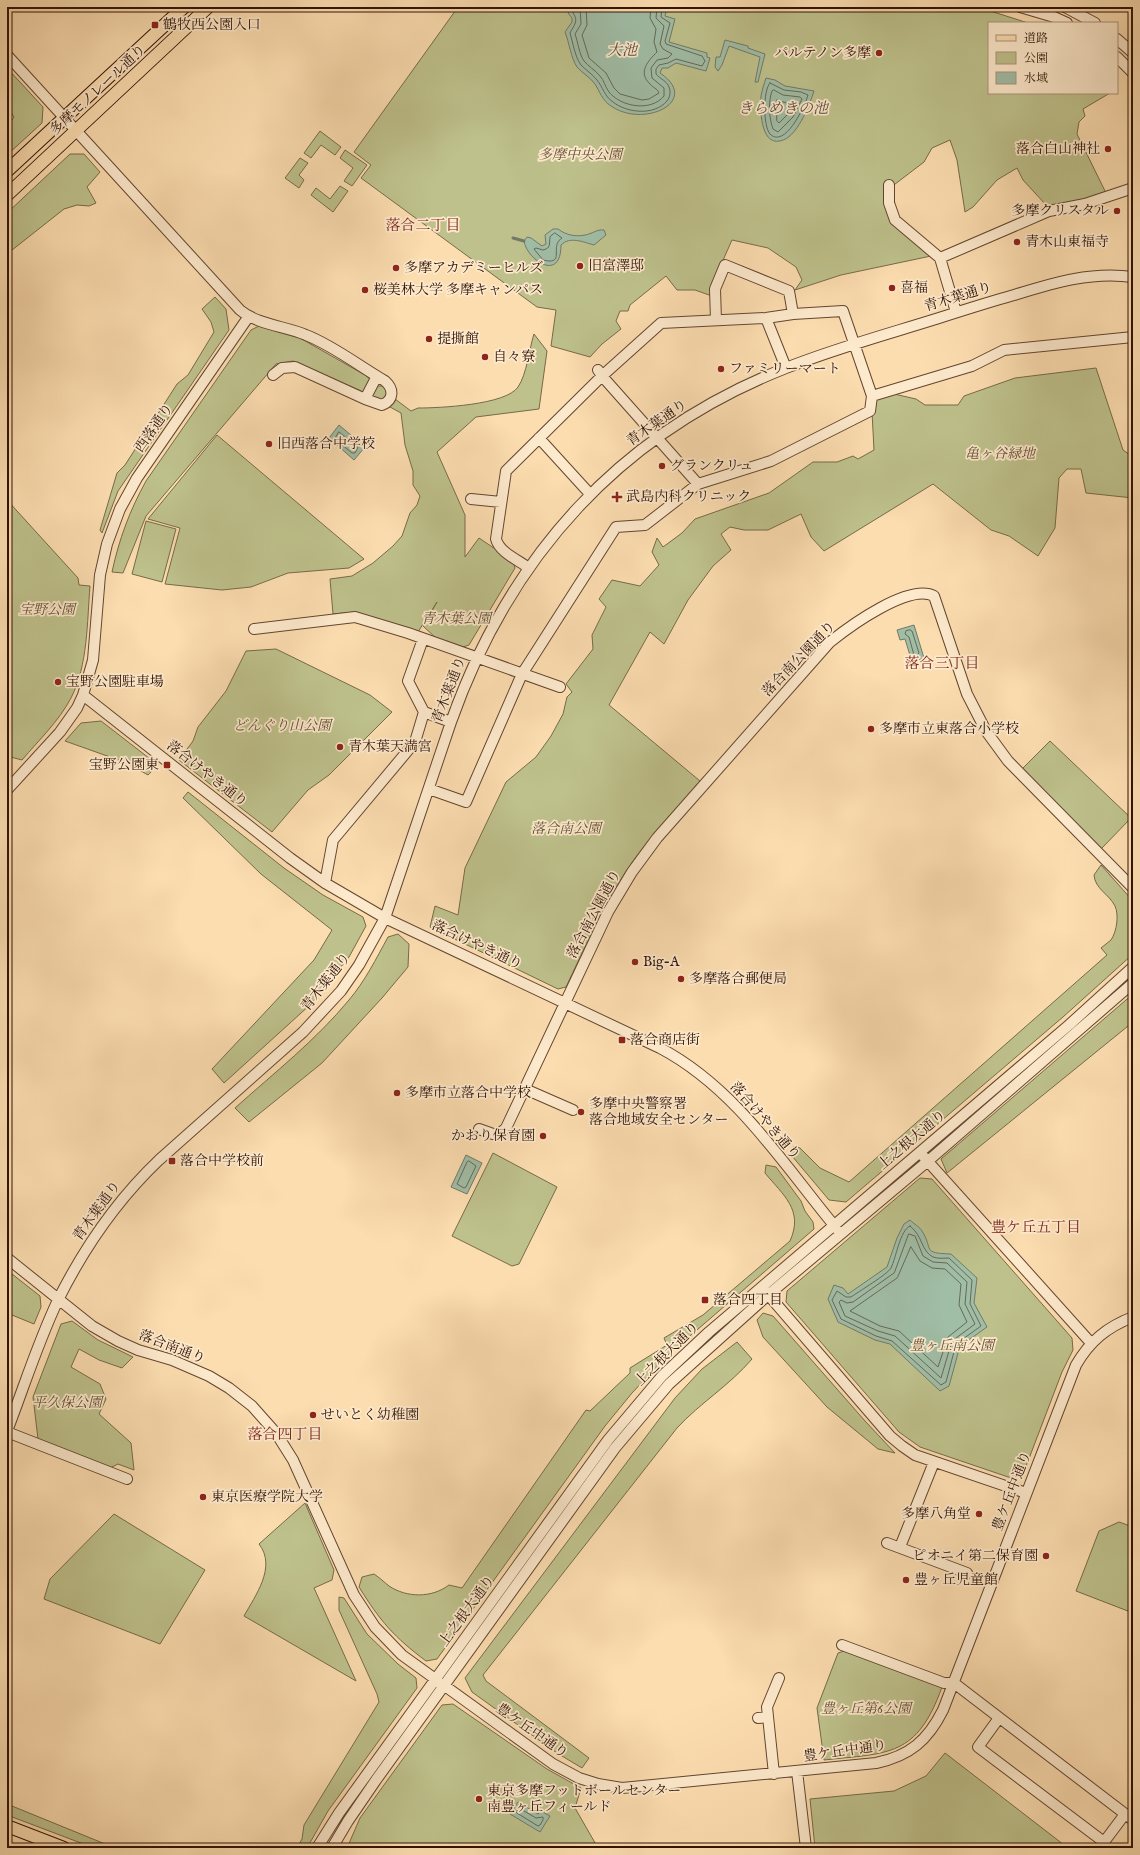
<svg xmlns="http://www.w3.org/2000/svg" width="1140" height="1855" viewBox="0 0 1140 1855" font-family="'IM FELL English','Noto Serif JP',serif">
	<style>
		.green { fill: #bec18c; stroke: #776a49 }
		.water { fill: #a0bda6; stroke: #737966 }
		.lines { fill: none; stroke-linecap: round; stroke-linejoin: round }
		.shore { stroke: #686856; stroke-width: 1 }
		.stream { stroke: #737966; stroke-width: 3 }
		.minor-casing { stroke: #634630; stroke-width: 12 }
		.major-casing { stroke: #301306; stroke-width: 14 }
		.minor { stroke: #fde9cc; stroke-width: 10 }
		.major { stroke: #fcddb0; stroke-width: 12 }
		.poi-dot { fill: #8f2418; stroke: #fde9cc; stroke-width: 1.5 }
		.labels { text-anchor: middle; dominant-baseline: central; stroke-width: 3.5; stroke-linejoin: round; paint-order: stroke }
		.poi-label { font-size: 14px; fill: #301306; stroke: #fde9cc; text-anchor: start }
		.street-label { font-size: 14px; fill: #301306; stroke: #fde9cc }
		.park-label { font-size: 14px; font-style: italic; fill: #625035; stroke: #fde9cc }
		.water-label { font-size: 15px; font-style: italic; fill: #574e3e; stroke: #fde9cc }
		.neighbourhood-label { font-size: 15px; fill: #7a1f14; stroke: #fde9cc }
	</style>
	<rect width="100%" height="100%" fill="#fcddb0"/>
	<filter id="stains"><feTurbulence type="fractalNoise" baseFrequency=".005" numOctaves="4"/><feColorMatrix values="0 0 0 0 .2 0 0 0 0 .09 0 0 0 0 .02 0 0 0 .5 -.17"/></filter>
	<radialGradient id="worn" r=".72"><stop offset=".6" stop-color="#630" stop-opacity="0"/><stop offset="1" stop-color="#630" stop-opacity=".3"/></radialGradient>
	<!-- green -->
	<path class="green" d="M 458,7 L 978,7 L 1028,23 L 989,23 L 989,93 L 1110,93 L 1083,109 L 1085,116 L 1079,122 L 1077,134 L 1106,193 L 1082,200 L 1047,206 L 1023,180 L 1017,168 L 997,180 L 973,207 L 965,212 L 957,160 L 950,140 L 932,148 L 924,162 L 886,191 L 885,203 L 931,256 L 841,275 L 795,290 L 802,280 L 796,267 L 768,248 L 732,240 L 712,285 L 712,296 L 695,290 L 677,290 L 666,276 L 630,305 L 628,311 L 620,311 L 616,321 L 621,329 L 602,344 L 590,357 L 551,346 L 556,310 L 537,307 L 361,178 L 371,165 L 354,152 Z
		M 7,68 L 43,107 L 42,123 L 7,155 L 7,127 L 14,117 L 7,106 Z
		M 320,131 L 341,147 L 335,155 L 321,145 L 311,158 L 304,153 Z
		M 345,150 L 367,165 L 352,186 L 344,181 L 353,168 L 340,158 Z
		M 70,154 L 84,154 L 100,172 L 87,187 L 96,203 L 89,206 L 77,205 L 64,209 L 7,254 L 7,213 Z
		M 300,158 L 308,163 L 299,175 L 304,180 L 299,188 L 285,178 Z
		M 340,186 L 348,191 L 333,212 L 311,195 L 316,188 L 330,199 Z
		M 215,297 L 226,309 L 229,330 L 118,491 L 102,533 L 100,530 L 117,473 L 125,465 L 177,384 L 188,375 L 214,332 L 211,322 L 202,309 Z
		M 259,326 L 300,338 L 365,375 L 378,386 L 385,386 L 387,393 L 411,411 L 418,408 C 439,408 506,405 518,387 C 527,374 529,349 534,334 L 547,351 L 539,409 L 476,417 L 437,452 L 465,515 L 465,557 L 479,538 L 513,561 L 515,568 L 469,645 L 463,647 L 437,639 L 423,626 L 437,602 L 418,632 L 355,612 L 333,614 L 330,579 L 352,576 L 373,563 L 393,546 L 402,536 L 410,513 L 417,505 L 420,496 L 413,485 L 413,471 L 405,445 L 401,413 L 359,390 L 293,361 L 276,364 L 146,516 L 123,573 L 112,572 C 119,539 130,510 146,481 L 251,330 Z
		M 1096,368 L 1123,450 L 1133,457 L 1133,498 L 1086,493 L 1081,469 L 1067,469 L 1059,478 L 1055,528 L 1038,556 L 1009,536 L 991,530 L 933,484 L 824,551 L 811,537 L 801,514 L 768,530 L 744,530 L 730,527 L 721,534 L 731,550 L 713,566 L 688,600 L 664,644 L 650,632 L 609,705 L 700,781 C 675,811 646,840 625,873 C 602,909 584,949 566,987 L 558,989 L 430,927 L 435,906 L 458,915 L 465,868 L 506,782 L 536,757 L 551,736 L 563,714 L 567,697 L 572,692 L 566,684 L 593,649 L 592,635 L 606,607 L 599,599 L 612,580 L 640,586 L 659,565 L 652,552 L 657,538 L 663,547 L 682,533 L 695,519 L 769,493 L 813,462 L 837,462 L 853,456 L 858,459 L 874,450 L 872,412 L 878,397 L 894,394 L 916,399 L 925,405 L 958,405 L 964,396 L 1015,378 Z
		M 217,435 L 364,559 L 349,568 L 288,573 L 251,587 L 222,590 L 165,584 L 180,528 L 148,519 Z
		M 7,500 L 78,578 L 79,585 L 90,586 C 87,622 88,665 71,698 C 59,721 39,740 22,760 L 7,756 Z
		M 146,521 L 176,529 L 162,582 L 132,574 Z
		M 276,649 L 370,695 L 392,712 L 329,775 L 308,790 L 272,832 L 179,760 L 193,741 L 198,727 L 226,691 L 246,651 Z
		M 101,721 L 158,765 L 148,775 L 127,763 L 65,741 L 81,723 Z
		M 1050,741 L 1131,818 L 1101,849 L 1022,769 Z
		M 188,792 L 284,868 L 323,895 L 363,917 L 366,926 L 349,957 L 311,1004 L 224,1083 L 212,1069 L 314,960 L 332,930 L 261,874 L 183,798 Z
		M 1101,865 L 1133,901 L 1133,954 L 1063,1017 L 846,1202 L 829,1200 L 792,1156 L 790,1151 L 794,1146 L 800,1148 L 820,1168 L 849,1182 L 1107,955 L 1101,948 C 1104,945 1108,943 1111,940 C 1117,931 1119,915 1115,906 C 1109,894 1095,889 1094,875 Z
		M 398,934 L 409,944 L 408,967 L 382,998 L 322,1063 L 249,1122 L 235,1108 C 274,1073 316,1040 349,1000 C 365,981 376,959 388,937 Z
		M 1133,994 L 1133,1022 L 947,1173 L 941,1159 Z
		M 493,1153 L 557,1187 L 519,1264 L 512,1266 L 452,1236 Z
		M 766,1165 L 776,1167 L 801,1201 L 805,1211 L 813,1222 L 814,1229 L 668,1355 L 632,1393 L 605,1426 L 437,1659 L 426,1661 C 394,1637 380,1621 359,1587 L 362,1577 L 374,1574 C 380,1578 384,1582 389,1586 C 407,1598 432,1598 449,1585 L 462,1588 L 586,1410 L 590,1411 L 630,1373 L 630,1368 L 667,1345 L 664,1338 L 703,1315 L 790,1241 C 804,1210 783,1195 765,1173 Z
		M 920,1178 L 932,1179 L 1072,1338 L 1073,1350 L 1062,1372 L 1025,1469 L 1014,1479 L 920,1447 L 899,1432 L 786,1302 L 787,1291 Z
		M 7,1270 L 40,1296 L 41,1307 L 34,1324 L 7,1313 Z
		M 763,1313 L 773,1316 L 865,1421 L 895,1453 L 878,1449 L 827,1407 L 763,1337 L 757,1320 Z
		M 72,1321 L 98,1340 L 133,1357 L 122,1368 L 99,1360 L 79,1349 L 71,1367 L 100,1384 L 106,1399 L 99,1414 L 131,1443 L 134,1470 L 118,1464 L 110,1468 L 38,1439 L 33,1397 L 61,1324 Z
		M 737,1342 L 752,1359 C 730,1385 700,1403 677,1428 L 483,1675 L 486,1681 L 589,1758 L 582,1768 L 557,1753 L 472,1692 L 465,1678 L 675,1398 L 702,1369 Z
		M 305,1503 L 334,1570 L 332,1580 L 314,1588 L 356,1681 L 244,1616 C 255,1596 277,1567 259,1544 Z
		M 114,1514 L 205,1570 L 160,1644 L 44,1599 L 50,1579 Z
		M 1119,1522 L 1133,1527 L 1133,1613 L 1076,1591 L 1099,1531 Z
		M 339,1597 L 344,1598 L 367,1634 L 398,1664 L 416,1678 L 417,1688 L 328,1811 L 307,1848 L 297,1848 L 302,1839 L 304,1825 L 379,1702 L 377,1694 L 339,1610 Z
		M 844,1651 L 942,1687 C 917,1757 889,1753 824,1760 L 817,1708 L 838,1653 Z
		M 453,1704 L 547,1769 L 581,1788 L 575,1808 L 598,1848 L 347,1848 L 360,1818 L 442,1705 Z
		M 945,1753 L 1068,1848 L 815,1848 L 810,1799 L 894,1791 L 926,1776 Z
		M 7,1804 L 115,1848 L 94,1848 L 7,1815 Z"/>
	<!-- water -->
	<path class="water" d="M 572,7 L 667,7 L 665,16 L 675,19 L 669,42 L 707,53 L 707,57 L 710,58 L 706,71 L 676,63 L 668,68 L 662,68 L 660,73 C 702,101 644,129 611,106 C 602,100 600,92 595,84 C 590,77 582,73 577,67 C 571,58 569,42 565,32 L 572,22 L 572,18 L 568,13 Z
		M 725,40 L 748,46 L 748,48 L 765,54 L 758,82 L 755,82 L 760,57 L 729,46 L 722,65 L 718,71 L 715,67 L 716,57 L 720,57 Z
		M 766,78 L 775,80 L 785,86 L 814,91 C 809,106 797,138 780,141 C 760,145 760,108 761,96 C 762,90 764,84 766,78 Z
		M 553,229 L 558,229 C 566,235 575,237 585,235 C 592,234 597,229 604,230 L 606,235 L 594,245 C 583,242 570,236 561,245 C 561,283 527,260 524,241 L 527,237 L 531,238 L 542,246 L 546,244 L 545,235 Z
		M 339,425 L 365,447 L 354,460 L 329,438 Z
		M 914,625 L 924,658 L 912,662 L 905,639 L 900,640 L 897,630 Z
		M 466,1155 L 482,1163 L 467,1194 L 451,1187 Z
		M 910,1220 C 914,1224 920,1227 922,1231 C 934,1250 921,1253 951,1254 L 977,1278 L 974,1303 L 987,1327 L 960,1346 L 949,1386 L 940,1391 L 890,1344 L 875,1340 L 838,1322 L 828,1299 L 834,1285 L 843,1288 L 848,1294 L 887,1267 L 897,1238 L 904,1224 Z
		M 518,1802 L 538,1814 L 541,1811 L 550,1816 L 540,1832 L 510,1814 Z"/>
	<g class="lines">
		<!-- shore -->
		<path class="shore" d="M 575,7 L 573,13 C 579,21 574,25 570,33 C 573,43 575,57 581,65 C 586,70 592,74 597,80 C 603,87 604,96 613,102 C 627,113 654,116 667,101 C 670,97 671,92 669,87 C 667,81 660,79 656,74 L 656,69 L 659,65 L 668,63 L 676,59 L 702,66 L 705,61 L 702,56 L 666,44 L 665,41 L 670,23 L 661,17 L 662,7
			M 580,7 L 581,24 L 575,34 C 578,42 579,54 584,61 C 588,66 595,70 600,76 C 604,80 605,87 609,92 C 621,107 651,112 664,96 L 664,88 L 652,78 L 651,68 L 657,60 L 668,58 L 672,54 L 663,49 L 660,44 L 664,26 L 656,18 L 657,7
			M 586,7 L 587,25 L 582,35 L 589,58 L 606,73 L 614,88 L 620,94 L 642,100 L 649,99 L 659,93 C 657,88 653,88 650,84 C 637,72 649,60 657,52 L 654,42 L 656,29 L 650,18 L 651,7
			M 770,83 L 784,90 L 801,92 L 808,95 C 805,106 785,149 770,134 C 763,126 763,90 770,83 Z
			M 774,90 L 783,95 L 800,97 L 802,99 L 793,117 L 778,132 L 773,129 C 769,118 768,102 772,91 Z
			M 777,100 L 793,105 L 788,114 L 779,123 L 777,121 Z
			M 555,233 L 562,238 C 560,239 559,241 558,242 C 553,251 563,265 543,260 L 534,249 L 536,248 L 543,250 C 551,248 549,245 550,237 Z
			M 339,432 L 358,447 L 355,453 L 352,453 L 335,439 Z
			M 910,630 L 912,631 L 919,653 L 916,656 L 914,655 L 909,637 L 905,634 L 906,631 Z
			M 469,1161 L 476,1166 L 466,1187 L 464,1188 L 457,1184 L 467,1162 Z
			M 910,1226 C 923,1236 921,1251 933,1257 C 938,1259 944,1258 949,1258 L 972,1280 L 970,1304 L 981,1326 L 956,1344 L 946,1382 L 941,1385 L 892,1341 L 876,1336 L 841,1319 L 832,1300 L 837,1291 L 846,1297 L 851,1297 C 858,1292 888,1274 891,1268 C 896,1258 900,1230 910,1226 Z
			M 909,1234 L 915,1236 L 923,1256 L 933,1262 L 947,1263 L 967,1282 L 965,1304 L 975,1324 L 952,1341 L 941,1378 L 895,1336 L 878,1331 L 845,1316 L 839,1302 L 841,1300 L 847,1303 L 853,1302 L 894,1273 Z
			M 911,1247 L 920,1261 L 932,1268 L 945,1269 L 961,1284 L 959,1305 L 967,1322 L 948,1337 L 938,1367 L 899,1331 L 880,1326 L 850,1311 L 897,1278 Z
			M 519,1808 L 536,1818 L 543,1817 L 543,1820 L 540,1825 L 538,1826 L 517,1813 Z"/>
		<!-- stream -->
		<path class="stream" d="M 513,238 L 524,241"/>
		<!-- minor casing -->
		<g class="minor-casing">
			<path id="minor" d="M 1020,7 L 1054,17 L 1067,23
				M 1065,7 L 1095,23
				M 1117,39 L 1133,53
				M 7,55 L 240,310 C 258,325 285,326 306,335 C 334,346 359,366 385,381 C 394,389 394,400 382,405 L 365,399 L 377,376
				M 1117,57 L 1133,73
				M 889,185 L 889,203 L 895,220 L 940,258 L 956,312
				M 940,258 L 1049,211 L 1085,204 L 1133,188
				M 766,318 L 786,368
				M 716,320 L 715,289 L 725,265 L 789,291 L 793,314
				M 598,370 L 602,376 L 698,484
				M 273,375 L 282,368 L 295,367 L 365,399
				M 539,438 L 590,494
				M 471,499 L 501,502
				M 529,568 C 518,560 499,552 496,539 L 506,471 L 602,376 L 661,323 L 766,318 L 793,314 L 843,311 L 872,396
				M 254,629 L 355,617 L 408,633 L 560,687
				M 83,695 L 290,858 L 325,883 L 385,918 L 660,1048 C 736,1088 783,1164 837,1229
				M 424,712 L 451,722
				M 429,789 L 466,802 L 522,674 L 616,527 L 645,525 L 698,484 L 771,461 L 870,411 L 872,396 L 972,366 L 1004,350 L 1133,337
				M 7,790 L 60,732 L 77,708 L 83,695 L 93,660 L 100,575 L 107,544 L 120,509 L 137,478 L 249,316
				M 325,883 L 333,840 L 415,742 L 424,712 L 408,681 L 423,639
				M 525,1089 L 573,1110
				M 479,1129 L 493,1134 L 499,1134 L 506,1128 L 608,912 L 632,872 L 657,838 L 830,642 C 850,626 909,583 934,596 L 967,694 L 986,731 L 1008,761 L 1133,888
				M 923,1156 L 1091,1343
				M 7,1258 L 92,1326 L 118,1341 L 138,1350 L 172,1360 L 209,1376 L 229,1388 L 252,1406 L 276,1433 L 293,1460 L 354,1595 L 375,1627 L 402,1655 L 553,1764 L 579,1778 L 598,1784 L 622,1788 L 876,1763 C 910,1756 928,1740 943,1710 L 1076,1365 C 1090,1341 1107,1327 1133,1317
				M 765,1291 L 890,1436 L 902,1446 L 915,1455 L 1026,1493
				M 7,1431 C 24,1387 38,1342 58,1300 C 84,1248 117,1200 159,1160 L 303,1032 L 341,991 L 359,965 L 385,918 L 451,722 C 510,555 621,433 786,368 C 836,348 888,334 939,318 C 964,310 989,302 1014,295 C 1053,283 1091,271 1133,277
				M 7,1432 L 127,1479
				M 887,1543 L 967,1573
				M 900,1547 L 934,1462
				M 842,1645 L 944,1683 L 954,1683 L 1133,1820
				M 758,1718 L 768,1717
				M 999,1718 L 978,1747 L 1104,1842 L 1125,1814
				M 797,1771 L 806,1848
				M 774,1774 L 767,1707 L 779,1678
				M 317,1848 L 339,1813 L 608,1440 L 662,1376 L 709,1332 L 1069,1025 L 1133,967
				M 332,1848 L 348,1821 L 376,1780 L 615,1448 L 669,1384 L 768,1295 L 928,1161 L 1133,983"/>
		</g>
		<!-- major casing -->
		<g class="major-casing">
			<path id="major" d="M 7,171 L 184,7
				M 7,195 L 208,7
				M 7,1826 L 64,1848"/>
		</g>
		<!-- minor -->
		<use href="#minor" class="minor"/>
		<!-- major -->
		<use href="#major" class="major"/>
	</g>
	<!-- markers -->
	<g class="poi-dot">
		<rect x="151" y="21" width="8" height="8" rx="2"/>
		<circle cx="879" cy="53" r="4"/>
		<circle cx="1108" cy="149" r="4"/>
		<circle cx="1117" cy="211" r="4"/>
		<circle cx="1017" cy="242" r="4"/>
		<circle cx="580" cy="266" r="4"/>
		<circle cx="396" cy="268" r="4"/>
		<circle cx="892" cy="288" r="4"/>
		<circle cx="365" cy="290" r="4"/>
		<circle cx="429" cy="339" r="4"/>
		<circle cx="485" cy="357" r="4"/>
		<circle cx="721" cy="369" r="4"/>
		<circle cx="269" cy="444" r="4"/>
		<circle cx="662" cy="466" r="4"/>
		<path d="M615 491h4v4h4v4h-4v4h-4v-4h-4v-4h4z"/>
		<circle cx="58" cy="682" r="4"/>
		<circle cx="871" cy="729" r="4"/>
		<circle cx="340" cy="747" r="4"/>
		<rect x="163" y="761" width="8" height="8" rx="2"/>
		<circle cx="635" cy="962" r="4"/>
		<circle cx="681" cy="979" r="4"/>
		<rect x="618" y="1036" width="8" height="8" rx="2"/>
		<circle cx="397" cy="1093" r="4"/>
		<circle cx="581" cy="1112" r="4"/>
		<circle cx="543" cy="1136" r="4"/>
		<rect x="168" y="1157" width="8" height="8" rx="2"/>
		<rect x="701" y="1296" width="8" height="8" rx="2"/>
		<circle cx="313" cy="1415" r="4"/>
		<circle cx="203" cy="1497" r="4"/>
		<circle cx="979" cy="1514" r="4"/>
		<circle cx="1046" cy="1556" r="4"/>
		<circle cx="906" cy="1580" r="4"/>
		<circle cx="479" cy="1799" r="4"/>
	</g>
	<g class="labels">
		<!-- poi labels -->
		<g class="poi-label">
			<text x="163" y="25">鶴牧西公園入口</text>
			<text x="871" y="53" text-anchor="end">パルテノン多摩</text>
			<text x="1100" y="149" text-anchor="end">落合白山神社</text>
			<text x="1109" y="211" text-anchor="end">多摩クリスタル</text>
			<text x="1025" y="242">青木山東福寺</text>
			<text x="588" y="266">旧富澤邸</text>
			<text x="404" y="268">多摩アカデミーヒルズ</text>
			<text x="900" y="288">喜福</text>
			<text x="373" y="290">桜美林大学 多摩キャンパス</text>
			<text x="437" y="339">提撕館</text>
			<text x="493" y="357">自々寮</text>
			<text x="729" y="369">ファミリーマート</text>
			<text x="277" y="444">旧西落合中学校</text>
			<text x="670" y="466">グランクリュ</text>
			<text x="626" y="497">武島内科クリニック</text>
			<text x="66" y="682">宝野公園駐車場</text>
			<text x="879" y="729">多摩市立東落合小学校</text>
			<text x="348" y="747">青木葉天満宮</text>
			<text x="159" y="765" text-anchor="end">宝野公園東</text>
			<text x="643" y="962">Big-A</text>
			<text x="689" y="979">多摩落合郵便局</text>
			<text x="630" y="1040">落合商店街</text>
			<text x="405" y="1093">多摩市立落合中学校</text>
			<text x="589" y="1104">多摩中央警察署<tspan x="589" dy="16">落合地域安全センター</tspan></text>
			<text x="535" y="1136" text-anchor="end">かおり保育園</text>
			<text x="180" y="1161">落合中学校前</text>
			<text x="713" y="1300">落合四丁目</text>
			<text x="321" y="1415">せいとく幼稚園</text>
			<text x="211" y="1497">東京医療学院大学</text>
			<text x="971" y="1514" text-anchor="end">多摩八角堂</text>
			<text x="1038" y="1556" text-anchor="end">ピオニイ第二保育園</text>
			<text x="914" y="1580">豊ヶ丘児童館</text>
			<text x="487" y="1791">東京多摩フットボールセンター<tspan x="487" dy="16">南豊ヶ丘フィールド</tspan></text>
		</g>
		<!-- street labels -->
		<g class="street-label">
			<text transform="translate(98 90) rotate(-43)">多摩モノレール通り</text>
			<text transform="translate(958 297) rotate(-17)">青木葉通り</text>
			<text transform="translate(657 423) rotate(-35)">青木葉通り</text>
			<text transform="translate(154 428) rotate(-55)">西落通り</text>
			<text transform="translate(799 659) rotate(-46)">落合南公園通り</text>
			<text transform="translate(449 690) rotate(-69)">青木葉通り</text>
			<text transform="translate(207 774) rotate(38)">落合けやき通り</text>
			<text transform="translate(594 914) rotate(-62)">落合南公園通り</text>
			<text transform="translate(477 945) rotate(25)">落合けやき通り</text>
			<text transform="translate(326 982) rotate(-52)">青木葉通り</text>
			<text transform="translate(765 1121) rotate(49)">落合けやき通り</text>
			<text transform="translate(912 1140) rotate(-40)">上之根大通り</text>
			<text transform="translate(97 1211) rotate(-54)">青木葉通り</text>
			<text transform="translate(172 1347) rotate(21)">落合南通り</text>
			<text transform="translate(667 1354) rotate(-45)">上之根大通り</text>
			<text transform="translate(1012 1491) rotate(-69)">豊ケ丘中通り</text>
			<text transform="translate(467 1611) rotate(-54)">上之根大通り</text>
			<text transform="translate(532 1731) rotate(35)">豊ケ丘中通り</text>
			<text transform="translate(845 1751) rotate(-8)">豊ケ丘中通り</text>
		</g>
		<!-- park labels -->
		<g class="park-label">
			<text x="580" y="155">多摩中央公園</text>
			<text x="1000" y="454">亀ヶ谷緑地</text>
			<text x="47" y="610">宝野公園</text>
			<text x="456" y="619">青木葉公園</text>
			<text x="282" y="726">どんぐり山公園</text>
			<text x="566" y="829">落合南公園</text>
			<text x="952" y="1346">豊ヶ丘南公園</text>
			<text x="67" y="1403">平久保公園</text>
			<text x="866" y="1709">豊ヶ丘第6公園</text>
		</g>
		<!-- water labels -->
		<g class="water-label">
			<text x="622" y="50">大池</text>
			<text x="783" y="108">きらめきの池</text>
		</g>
		<!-- neighbourhood labels -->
		<g class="neighbourhood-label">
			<text x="423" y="225">落合二丁目</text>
			<text x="942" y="663">落合三丁目</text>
			<text x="1036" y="1227">豊ケ丘五丁目</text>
			<text x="285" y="1434">落合四丁目</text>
		</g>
	</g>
	<!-- margin -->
	<rect width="1140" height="1855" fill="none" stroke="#fcddb0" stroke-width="24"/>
	<rect x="8" y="8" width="1124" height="1839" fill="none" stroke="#301306" stroke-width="2"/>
	<rect x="12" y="12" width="1116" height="1831" fill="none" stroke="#301306"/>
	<!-- legend -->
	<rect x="988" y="22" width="130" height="72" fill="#fde9cc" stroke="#ab937d"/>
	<rect x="996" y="35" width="20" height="6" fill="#fcddb0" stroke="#ab937d"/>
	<text x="1024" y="42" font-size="12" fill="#301306">道路</text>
	<rect x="996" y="52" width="20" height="12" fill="#bec18c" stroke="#ab937d"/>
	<text x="1024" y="62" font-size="12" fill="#301306">公園</text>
	<rect x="996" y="72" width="20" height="12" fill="#a0bda6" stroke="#ab937d"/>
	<text x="1024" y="82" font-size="12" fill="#301306">水域</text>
	<rect width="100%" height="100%" filter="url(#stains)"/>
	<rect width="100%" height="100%" fill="url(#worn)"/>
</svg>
